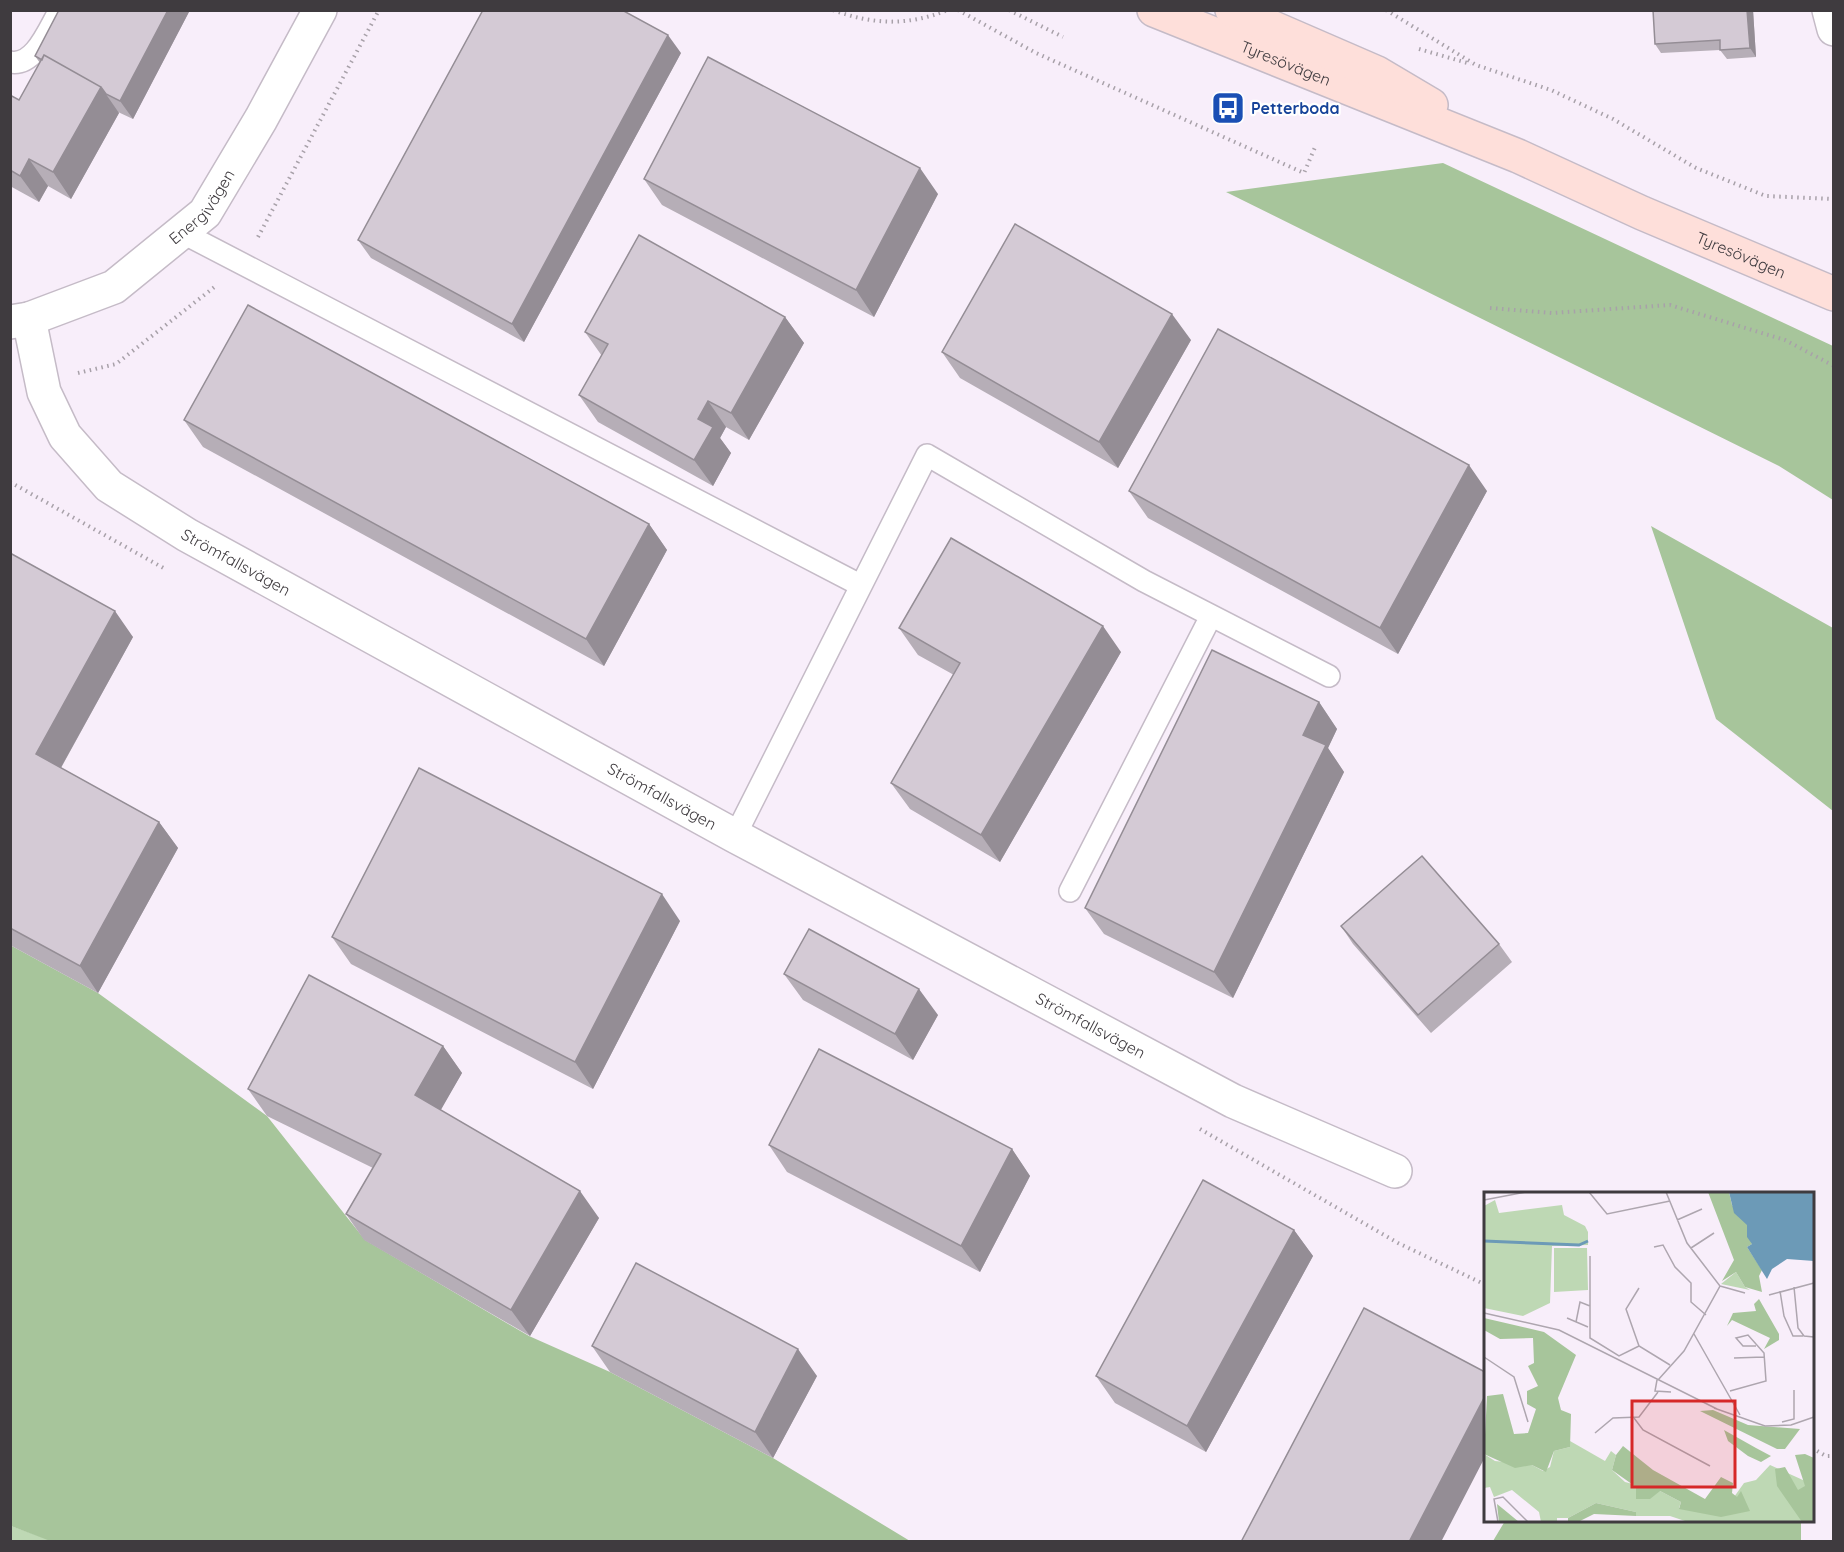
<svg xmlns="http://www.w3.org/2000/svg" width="1844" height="1552" viewBox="0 0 1844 1552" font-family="Quicksand,sans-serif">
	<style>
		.green { fill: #bed8b4 }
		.forest { fill: #a7c59b }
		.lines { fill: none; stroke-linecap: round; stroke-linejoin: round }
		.lane-casing { stroke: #c5bbc7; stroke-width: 24 }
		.street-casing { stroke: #c5bbc7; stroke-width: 36 }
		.secondary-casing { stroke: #c5bbc7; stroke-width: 36 }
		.path { stroke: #a8a1a9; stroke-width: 4; stroke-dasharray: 1.5 4.5; stroke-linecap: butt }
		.lane { stroke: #fff; stroke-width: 21 }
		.street { stroke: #fff; stroke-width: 33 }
		.secondary { stroke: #fedfda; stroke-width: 33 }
		.wall { fill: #b6aeb7 }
		.shaded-wall { fill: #948d95 }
		.building { fill: #d4cad5; stroke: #948d95; stroke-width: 1.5 }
		.labels { text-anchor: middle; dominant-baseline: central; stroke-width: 4.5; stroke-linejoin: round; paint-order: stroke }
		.street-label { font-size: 16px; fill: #3f3b3f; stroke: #fff }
		.transit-label { font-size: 16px; font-weight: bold; fill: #164399; stroke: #fff; text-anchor: start }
		.inset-river { fill: none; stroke: #6c9ab7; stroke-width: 3 }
		.inset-road { fill: none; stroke: #aea6af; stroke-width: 1.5 }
		.view { fill: #d62828; fill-opacity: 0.15; stroke: #d62828; stroke-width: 3 }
		.inset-edge { fill: none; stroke: #3f3b3f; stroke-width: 3 }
	</style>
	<rect width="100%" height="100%" fill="#f8eefa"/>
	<!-- green -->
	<path class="green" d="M 11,1526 L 53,1541 L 11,1541 Z"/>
	<!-- forest -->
	<path class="forest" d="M 1443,163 L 1833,346 L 1833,500 L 1779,466 L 1226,192 Z
		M 1651,526 L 1833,628 L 1833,811 L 1716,719 Z
		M 10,945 L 98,993 L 267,1116 L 365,1240 L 529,1336 L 610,1372 L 773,1458 L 910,1541 L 53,1542 L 11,1526 Z
		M 1505,1521 L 1801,1521 L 1801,1541 L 1493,1541 Z"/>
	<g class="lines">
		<!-- lane casing -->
		<g class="lane-casing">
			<path id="lane" d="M 10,62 C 35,67 49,28 60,10
				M 181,232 L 860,585
				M 735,836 L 927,455 L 1144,581 L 1329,676
				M 1070,891 L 1211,616"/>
		</g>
		<!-- street casing -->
		<g class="street-casing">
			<g id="street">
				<path d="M 1829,10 L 1834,29"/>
				<path id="s1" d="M 29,319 L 44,392 L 65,436 L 109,486 L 187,535 L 735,836 L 1233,1101 L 1395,1171"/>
				<path id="s2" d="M 10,322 L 29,319 L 114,287 L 205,213 L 261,119 L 320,10"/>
			</g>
		</g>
		<!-- secondary casing -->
		<g class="secondary-casing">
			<g id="secondary">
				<path id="s3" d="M 1154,10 L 1518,156 L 1642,213 L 1834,294"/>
				<path d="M 1232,10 L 1377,73 L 1431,105"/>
			</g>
		</g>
		<!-- path -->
		<path class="path" d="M 833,10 C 874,25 907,26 948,10
			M 958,10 L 1036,53 L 1304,173 L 1316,145
			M 1009,10 L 1063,37
			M 1386,10 L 1476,65 L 1551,90 L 1613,119 L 1696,168 L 1766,196 L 1834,199
			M 1419,49 L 1471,64
			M 258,237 L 379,10
			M 1490,308 L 1552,313 L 1670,305 L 1785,340 L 1834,366
			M 78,373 L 116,364 L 217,285
			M 10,482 L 167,570
			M 1200,1129 L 1398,1243 L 1486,1285
			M 1812,1448 L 1826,1456 L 1834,1456"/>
		<!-- lane -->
		<use href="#lane" class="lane"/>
		<!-- street -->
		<use href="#street" class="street"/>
		<!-- secondary -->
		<use href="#secondary" class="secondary"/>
	</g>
	<!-- wall -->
	<path class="wall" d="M 59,10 L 190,10 L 133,119 L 118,112 L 119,113 L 71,199 L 48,186 L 39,202 L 10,186 L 10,95 L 19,100 L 40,63 L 35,56 Z
		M 1753,10 L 1756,57 L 1727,59 L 1720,50 L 1661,53 L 1655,44 Z
		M 681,53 L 524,342 L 371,258 L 358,240 Z
		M 644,179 L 938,194 L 874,317 L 662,205 Z
		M 785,317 L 804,343 L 749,440 L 726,427 L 720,438 L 731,453 L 713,486 L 598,422 L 579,395 L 602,356 L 585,332 Z
		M 1191,340 L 1118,468 L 960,378 L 942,352 Z
		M 184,420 L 649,524 L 667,550 L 604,666 L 203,447 Z
		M 1129,491 L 1487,491 L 1398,654 L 1148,518 Z
		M 10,553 L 133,637 L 61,768 L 159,822 L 178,848 L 98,993 L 10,945 Z
		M 899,628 L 1121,652 L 1000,862 L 910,809 L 891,783 L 954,675 L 918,655 Z
		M 1319,702 L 1337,729 L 1328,748 L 1344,772 L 1233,998 L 1104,934 L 1085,908 Z
		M 680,921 L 593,1089 L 351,964 L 332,937 Z
		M 1341,926 L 1499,944 L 1512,962 L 1431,1033 L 1353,944 Z
		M 784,974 L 938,1015 L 913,1060 L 803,1000 Z
		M 443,1046 L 462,1073 L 440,1110 L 599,1218 L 530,1336 L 364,1240 L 346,1214 L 373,1168 L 267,1116 L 248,1089 Z
		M 769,1145 L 1012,1149 L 1030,1176 L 980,1272 L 787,1172 Z
		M 1294,1230 L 1313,1256 L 1206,1452 L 1115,1403 L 1096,1376 Z
		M 592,1346 L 817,1376 L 773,1458 L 610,1372 Z"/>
	<!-- shaded-wall -->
	<path class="shaded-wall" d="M 168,10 L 190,10 L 133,119 L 120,101 Z
		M 1747,10 L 1753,10 L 1756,57 L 1750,48 Z
		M 668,35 L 681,53 L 524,342 L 512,324 Z
		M 101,87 L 119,113 L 71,199 L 53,172 Z
		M 29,159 L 48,186 L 39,202 L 20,176 Z
		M 920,168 L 938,194 L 874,317 L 856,290 Z
		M 1172,314 L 1191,340 L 1118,468 L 1099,442 Z
		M 785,317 L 804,343 L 749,440 L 731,413 Z
		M 708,401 L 726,427 L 720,438 L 731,453 L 713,486 L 694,460 L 698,419 Z
		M 1469,465 L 1487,491 L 1398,654 L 1380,628 Z
		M 649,524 L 667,550 L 604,666 L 586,639 Z
		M 115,611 L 133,637 L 54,780 L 36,754 Z
		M 1103,626 L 1121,652 L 1000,862 L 981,835 Z
		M 1319,702 L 1337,729 L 1328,748 L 1344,772 L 1233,998 L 1214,972 L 1303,735 Z
		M 159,822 L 178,848 L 98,993 L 80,966 Z
		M 662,894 L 680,921 L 593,1089 L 575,1062 Z
		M 919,989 L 938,1015 L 913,1060 L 895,1034 Z
		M 443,1046 L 462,1073 L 434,1122 L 415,1095 Z
		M 1012,1149 L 1030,1176 L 980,1272 L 961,1246 Z
		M 580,1191 L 599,1218 L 530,1336 L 511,1310 Z
		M 1294,1230 L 1313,1256 L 1206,1452 L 1187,1426 Z
		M 798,1349 L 817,1376 L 773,1458 L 755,1432 Z
		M 1485,1396 L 1485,1457 L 1441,1542 L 1409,1542 Z"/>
	<!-- building -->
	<path class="building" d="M 59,10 L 168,10 L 120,101 L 106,94 L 101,87 L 44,55 L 42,60 L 35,56 Z
		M 483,10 L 622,10 L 668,35 L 512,324 L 358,240 Z
		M 1653,10 L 1747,10 L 1750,48 L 1720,50 L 1720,40 L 1655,44 Z
		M 44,55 L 101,87 L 53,172 L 29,159 L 20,176 L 10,170 L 10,95 L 19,100 Z
		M 708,57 L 920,168 L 856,290 L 644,179 Z
		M 1015,224 L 1172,314 L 1099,442 L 942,352 Z
		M 639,235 L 785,317 L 731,413 L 708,401 L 698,419 L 713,427 L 694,460 L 579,395 L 608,344 L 585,332 Z
		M 248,305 L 649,524 L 586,639 L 184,420 Z
		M 1218,329 L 1469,465 L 1380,628 L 1129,491 Z
		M 951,538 L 1103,626 L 981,835 L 891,783 L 960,663 L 899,628 Z
		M 10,553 L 115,611 L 36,754 L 159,822 L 80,966 L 10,928 Z
		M 1212,650 L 1319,702 L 1303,735 L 1326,745 L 1214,972 L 1085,908 Z
		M 419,768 L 662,894 L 575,1062 L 332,937 Z
		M 1422,856 L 1499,944 L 1418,1015 L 1341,926 Z
		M 809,929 L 919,989 L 895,1034 L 784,974 Z
		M 309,975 L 443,1046 L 415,1095 L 580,1191 L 511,1310 L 346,1214 L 381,1154 L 248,1089 Z
		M 819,1049 L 1012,1149 L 961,1246 L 769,1145 Z
		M 1203,1180 L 1294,1230 L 1187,1426 L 1096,1376 Z
		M 636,1263 L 798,1349 L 755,1432 L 592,1346 Z
		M 1364,1308 L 1485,1372 L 1485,1396 L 1409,1542 L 1241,1542 Z"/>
	<!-- icons -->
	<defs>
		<g id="bus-square" transform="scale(1.725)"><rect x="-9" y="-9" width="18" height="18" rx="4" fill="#1a4fb4" stroke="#fff"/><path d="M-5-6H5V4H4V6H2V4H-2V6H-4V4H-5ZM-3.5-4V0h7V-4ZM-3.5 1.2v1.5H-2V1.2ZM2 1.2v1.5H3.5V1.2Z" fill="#fff"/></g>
	</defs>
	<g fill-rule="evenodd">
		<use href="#bus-square" x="1228" y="108"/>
	</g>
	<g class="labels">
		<!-- street labels -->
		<g class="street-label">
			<text stroke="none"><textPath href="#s3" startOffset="142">Tyresövägen</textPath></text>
			<text stroke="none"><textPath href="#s2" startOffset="230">Energivägen</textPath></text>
			<text stroke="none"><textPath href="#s3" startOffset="636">Tyresövägen</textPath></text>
			<text stroke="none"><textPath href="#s1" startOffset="338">Strömfallsvägen</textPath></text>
			<text stroke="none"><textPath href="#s1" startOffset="824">Strömfallsvägen</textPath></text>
			<text stroke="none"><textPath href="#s1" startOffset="1310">Strömfallsvägen</textPath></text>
		</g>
		<!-- transit labels -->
		<g class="transit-label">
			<text x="1251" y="108">Petterboda</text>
		</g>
	</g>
	<!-- overview -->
	<g transform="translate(1484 1192)">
		<rect width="330" height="330" fill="#f8eefa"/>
		<path d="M 11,8 L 15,21 L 78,13 L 80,23 L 101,34 L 104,40 L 104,53 L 68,54 L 66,111 L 39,124 L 0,116 L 0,14 ZM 70,56 L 103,56 L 104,98 L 70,100 ZM 252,80 L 261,95 L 266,98 L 237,92 ZM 86,249 L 121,269 L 127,259 L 132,263 L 128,278 L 141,290 L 176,299 L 197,310 L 195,316 L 250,305 L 260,291 L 272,288 L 286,273 L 330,293 L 330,330 L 204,330 L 186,324 L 152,324 L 152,320 L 112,311 L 84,326 L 73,326 L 73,330 L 57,330 L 55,320 L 28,298 L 10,305 L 6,295 L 0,296 L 0,262 L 11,269 L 48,273 L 59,279 L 66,275 L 70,259 L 86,255 Z" fill="#bed8b4"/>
		<path d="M 224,0 L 245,0 L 248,13 L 263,32 L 268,52 L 263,55 L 278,78 L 275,84 L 278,100 L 261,95 L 252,80 L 238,89 L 250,68 ZM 275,107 L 295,142 L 295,148 L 280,157 L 286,146 L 248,128 L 243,134 L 249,121 L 272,119 L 270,112 ZM 0,126 L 60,140 L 92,163 L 74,206 L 77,218 L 87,222 L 86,255 L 70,259 L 62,280 L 48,273 L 31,276 L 0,262 L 3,204 L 19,202 L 30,242 L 44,241 L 52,217 L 43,212 L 43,199 L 54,194 L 44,174 L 50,171 L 49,146 L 16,147 L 0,138 ZM 229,218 L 264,233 L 316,237 L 301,257 L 293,257 L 216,219 ZM 240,238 L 272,256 L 287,264 L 277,270 L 264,264 L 244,249 ZM 139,254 L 169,278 L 221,307 L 237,285 L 249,291 L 248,301 L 253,305 L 257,299 L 266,319 L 237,325 L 195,317 L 197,310 L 176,299 L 166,307 L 152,307 L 152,295 L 128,278 L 132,263 ZM 321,262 L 330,266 L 330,330 L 318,330 L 293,294 L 291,277 L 301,275 L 314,298 L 321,294 L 311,263 ZM 112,311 L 152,320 L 152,324 L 110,322 L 94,330 L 84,330 L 84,326 ZM 13,312 L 18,316 L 35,330 L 15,330 Z" fill="#a7c59b"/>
		<path d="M 245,0 L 330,0 L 330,69 L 303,67 L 288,77 L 283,87 L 263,55 L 268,52 L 263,45 L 263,33 L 250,21 Z" fill="#6c9ab7"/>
		<path class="inset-river" d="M 0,49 L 95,53 L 104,49"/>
		<path class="inset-road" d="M 105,0 L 123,22 L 186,9M 0,8 L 42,0M 193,28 L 218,17M 170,55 L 179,53 L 191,75 L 207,91 L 207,110 L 222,123M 207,56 L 230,41M 106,64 L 106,146 L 135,164 L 155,154M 236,94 L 261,101M 310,95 L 314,136 L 320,144 L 330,145M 155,96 L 142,117 L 155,154 L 186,173M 296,99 L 300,124 L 309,144 L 319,144M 285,103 L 330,91M 0,121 L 75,138 L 233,217M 83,126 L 104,135M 92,130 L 96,110 L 106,114M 210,142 L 256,223M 0,165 L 30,185 L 44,230M 250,166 L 280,165M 173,188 L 171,199 L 187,200M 174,188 L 200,159 L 236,94 L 203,51 L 182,0M 246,199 L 282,189 L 280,161 L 264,143 L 252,146 L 259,154 L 272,154M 230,216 L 281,234 L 307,233 L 330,225M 150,226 L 159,238 L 226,274M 298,230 L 310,227 L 310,198M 111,241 L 129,226 L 155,225 L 174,200M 14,330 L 10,307 L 19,305 L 44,330"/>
		<path class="view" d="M 148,209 L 251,209 L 251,295 L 148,295 Z"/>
		<rect width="330" height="330" class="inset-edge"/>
	</g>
	<!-- border -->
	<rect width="1844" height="1552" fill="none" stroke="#3f3b3f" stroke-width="24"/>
</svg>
